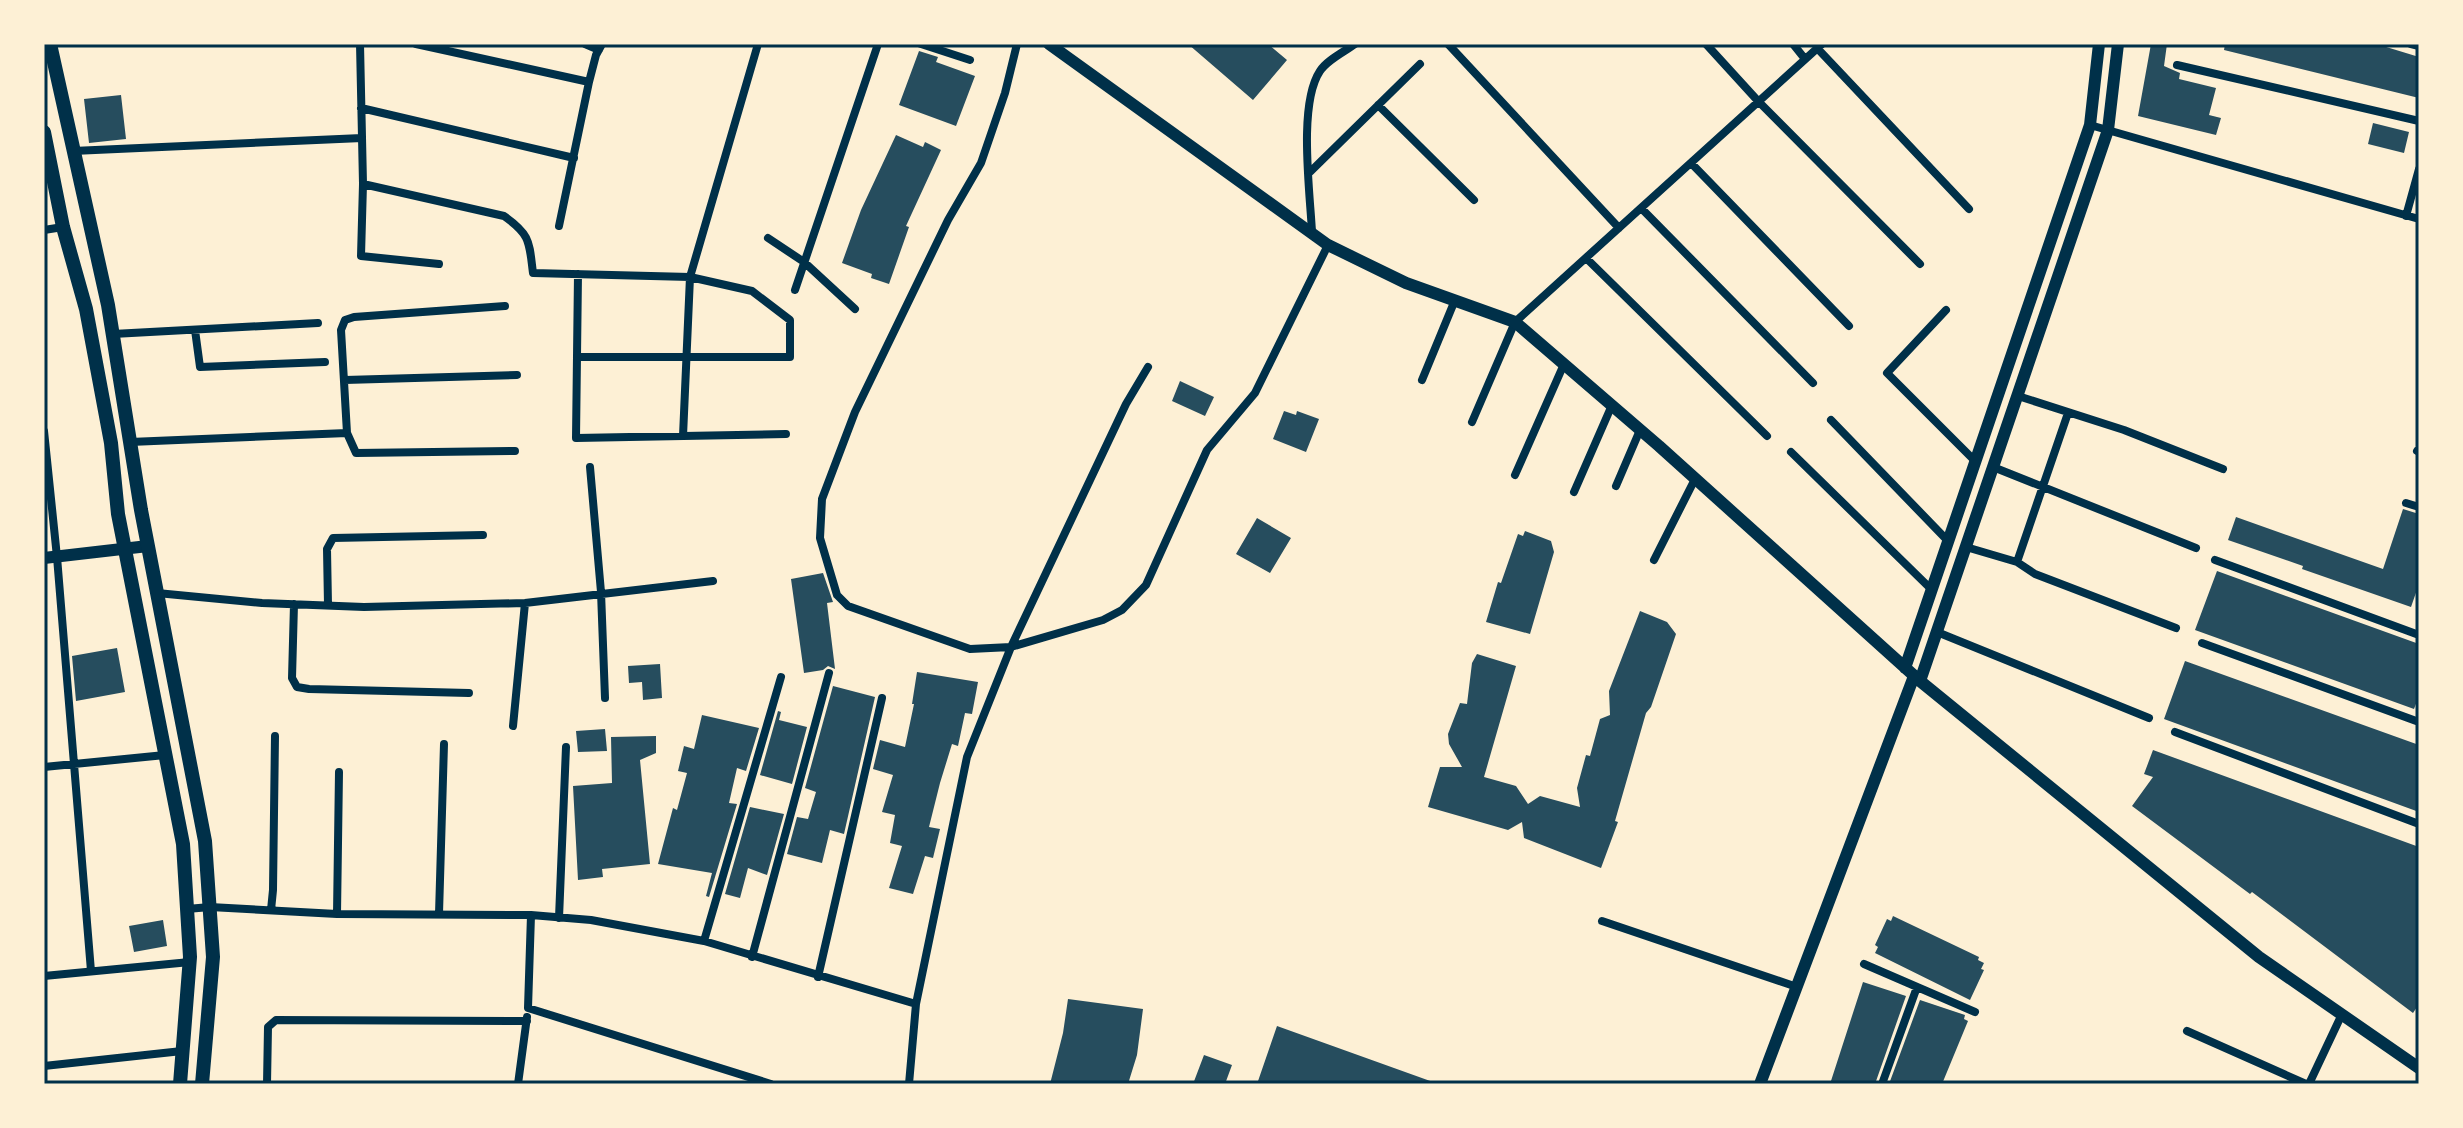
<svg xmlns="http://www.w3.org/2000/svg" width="2463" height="1128" viewBox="0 0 2463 1128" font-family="'Open Sans',sans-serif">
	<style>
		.building { fill: #264d5e }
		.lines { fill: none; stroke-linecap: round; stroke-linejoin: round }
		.minor { stroke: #003049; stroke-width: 8 }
		.tertiary { stroke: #003049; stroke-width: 12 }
		.secondary { stroke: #003049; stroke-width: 14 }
		.neatline { fill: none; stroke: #003049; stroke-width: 3 }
	</style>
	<rect width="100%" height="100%" fill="#fdf0d5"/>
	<!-- building -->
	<path class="building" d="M 1188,44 L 1268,44 L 1287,60 L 1253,100 Z
		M 2151,44 L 2167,44 L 2164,66 L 2180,73 L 2179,79 L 2216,88 L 2209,115 L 2221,118 L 2216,135 L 2138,116 Z
		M 2225,44 L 2372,44 L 2383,46 L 2419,57 L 2419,98 L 2224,50 Z
		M 919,51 L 938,57 L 936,62 L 975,76 L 956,126 L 899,105 Z
		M 121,95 L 126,139 L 89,143 L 84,99 Z
		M 2373,123 L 2409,132 L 2404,153 L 2368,144 Z
		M 896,135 L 923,147 L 925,142 L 941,150 L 906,226 L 909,227 L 889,284 L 871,278 L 872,274 L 842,263 L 861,210 Z
		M 1180,381 L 1214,397 L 1205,416 L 1172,401 Z
		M 1284,411 L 1296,415 L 1297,411 L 1319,419 L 1306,452 L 1273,439 Z
		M 2403,509 L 2419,514 L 2419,584 L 2411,607 L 2302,569 L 2303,566 L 2228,540 L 2236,517 L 2383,569 Z
		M 1257,518 L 1291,538 L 1270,573 L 1236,554 Z
		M 1525,531 L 1551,541 L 1554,552 L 1530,634 L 1486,622 L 1498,582 L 1501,583 L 1518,534 L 1523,536 Z
		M 2217,571 L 2419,644 L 2419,696 L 2414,709 L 2195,630 Z
		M 823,573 L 833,602 L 827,603 L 835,669 L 828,666 L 823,670 L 804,673 L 791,579 Z
		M 1640,611 L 1667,622 L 1676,634 L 1651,707 L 1646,713 L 1615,821 L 1618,822 L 1601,868 L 1524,838 L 1522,822 L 1508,830 L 1428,807 L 1440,767 L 1462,767 L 1449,744 L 1448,734 L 1460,703 L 1467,704 L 1472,663 L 1477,654 L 1516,666 L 1484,777 L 1516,786 L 1528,804 L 1540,796 L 1580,807 L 1577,788 L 1586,755 L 1590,756 L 1600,719 L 1610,715 L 1609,691 Z
		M 117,648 L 125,692 L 76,701 L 72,656 Z
		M 2185,661 L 2419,745 L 2419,812 L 2164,719 Z
		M 660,664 L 662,698 L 643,700 L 642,682 L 629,683 L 628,666 Z
		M 917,672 L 978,682 L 972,714 L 965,713 L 958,746 L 952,744 L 940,783 L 929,827 L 940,829 L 933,858 L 925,856 L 913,894 L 889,888 L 902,846 L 890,843 L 895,815 L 882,812 L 893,775 L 873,769 L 880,740 L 905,747 L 914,704 L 912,704 Z
		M 833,686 L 875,697 L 844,834 L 830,830 L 822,863 L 787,854 L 797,817 L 808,819 L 816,792 L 805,788 Z
		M 778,711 L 781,712 L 779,720 L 807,727 L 792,784 L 760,775 Z
		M 702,715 L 759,728 L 746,771 L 737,768 L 729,803 L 737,804 L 709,897 L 706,896 L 712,873 L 658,864 L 673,808 L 677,810 L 687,773 L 678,771 L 684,746 L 694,749 Z
		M 605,729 L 607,751 L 578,752 L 576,731 Z
		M 656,736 L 656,753 L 640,760 L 650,864 L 602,869 L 603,877 L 578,880 L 573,786 L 612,783 L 611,737 Z
		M 2153,750 L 2419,847 L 2419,1004 L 2413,1013 L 2252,892 L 2250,894 L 2132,806 L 2153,777 L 2144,774 Z
		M 750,807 L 784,814 L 767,875 L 748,868 L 740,898 L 725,894 Z
		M 1893,916 L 1979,957 L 1978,960 L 1984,963 L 1981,969 L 1984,970 L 1970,1000 L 1875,953 L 1878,947 L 1875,945 L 1887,919 L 1891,921 Z
		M 163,920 L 167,946 L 134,952 L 129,926 Z
		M 1863,982 L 1906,996 L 1875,1084 L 1830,1084 Z
		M 1068,999 L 1143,1009 L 1137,1055 L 1128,1084 L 1050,1084 L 1063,1033 Z
		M 1920,1000 L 1965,1015 L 1964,1019 L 1968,1021 L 1942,1084 L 1889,1084 Z
		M 1277,1026 L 1433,1082 L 1432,1084 L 1257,1084 Z
		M 1204,1055 L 1232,1065 L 1225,1084 L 1193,1084 Z"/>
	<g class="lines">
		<!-- minor -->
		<path class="minor" d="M 360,44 L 363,184 L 504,216 C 531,235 529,242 533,273 L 690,277 L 752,291 L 790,320 L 790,357 L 577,357
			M 416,44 L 589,82
			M 585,44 L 599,50
			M 921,44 L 970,60
			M 1017,44 L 1005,93 L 981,163 L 948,220 L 855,412 L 822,499 L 820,538 L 837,595 L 848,606 L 970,649 L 1011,647 L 1103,620 L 1122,610 L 1146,585 L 1207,450 L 1255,393 L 1328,245
			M 1448,44 L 1619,228
			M 1706,44 L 1758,101 L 1920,264
			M 1793,44 L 1805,59
			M 2411,44 L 2419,46
			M 1817,48 L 1969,209
			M 2177,65 L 2419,121
			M 1378,105 L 1474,200
			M 361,108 L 574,158
			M 2090,125 L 2419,219
			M 73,151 L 362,138
			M 1691,163 L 1849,326
			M 1310,172 L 1420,64
			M 363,184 L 361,256 L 439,264
			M 1641,208 L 1813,383
			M 2406,216 L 2419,169
			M 559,226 L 589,82 L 596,55 L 602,44
			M 44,230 L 63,227
			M 1312,232 C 1310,192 1298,104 1320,71 C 1327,60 1344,52 1355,44
			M 768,238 L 804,262 L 855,309
			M 1586,258 L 1767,436
			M 578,274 L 576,438 L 786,434
			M 795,290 L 878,44
			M 1946,310 L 1887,373 L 1974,460
			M 195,330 L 200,367 L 325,362
			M 113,334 L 318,323
			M 345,380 L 517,375
			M 1422,380 L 1455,300
			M 2018,396 L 2124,430 L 2223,469
			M 1831,420 L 1947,540
			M 1472,422 L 1515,322 L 1822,44
			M 44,431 L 57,557 L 91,971
			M 347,433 L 341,330 L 345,320 L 354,317 L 505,306
			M 683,436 L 690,277 L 758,44
			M 130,442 L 347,433 L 356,453 L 515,451
			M 2417,451 L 2419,452
			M 1791,452 L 1931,589
			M 590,467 L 601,592 L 605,698
			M 1993,467 L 2196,548
			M 1515,475 L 1564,364
			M 1616,486 L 1640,430
			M 1574,492 L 1612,405
			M 2406,503 L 2419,507
			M 1966,547 L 2017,562 L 2035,574 L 2176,628
			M 1654,560 L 1695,479
			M 2215,560 L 2419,635
			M 2017,562 L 2068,413
			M 157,593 L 262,603 L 364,607 L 525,603 L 713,581
			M 294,604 L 292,678 L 297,687 L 309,689 L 469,693
			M 328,605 L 327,549 L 333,538 L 483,535
			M 1937,632 L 2149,718
			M 2202,643 L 2419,722
			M 513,726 L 525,603
			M 2175,732 L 2419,824
			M 44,767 L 165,755
			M 187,909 L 210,907 L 337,914 L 531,915 L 591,920 L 704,941 L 916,1004
			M 271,910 L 273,890 L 275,736
			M 337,914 L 339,772
			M 439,914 L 444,744
			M 531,915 L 528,1008 L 771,1084
			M 559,918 L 566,747
			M 1602,921 L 1797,987
			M 704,941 L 781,677
			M 752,957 L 829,673
			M 1864,964 L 1975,1012
			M 44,976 L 190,962
			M 818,977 L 882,698
			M 2187,1031 L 2306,1084
			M 44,1066 L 182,1051
			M 267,1084 L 268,1027 L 276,1020 L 527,1021
			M 518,1084 L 527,1017
			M 909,1084 L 916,1004 L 967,757 L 1011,647 L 1126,404 L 1148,367
			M 1882,1084 L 1917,987
			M 2309,1084 L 2342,1014"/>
		<!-- tertiary -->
		<path class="tertiary" d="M 1049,44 L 1328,245 L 1406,283 L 1515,322 L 1659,446 L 1920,681 L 2259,957 L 2419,1068
			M 44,558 L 148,546
			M 1905,668 L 2090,125 L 2099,44
			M 1920,681 L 2108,130 L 2118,44
			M 1760,1084 L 1914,676"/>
		<!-- secondary -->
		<path class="secondary" d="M 50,44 L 108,305 L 141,510 L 205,841 L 213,957 L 202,1084
			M 44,132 L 63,227 L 86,309 L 111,443 L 118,514 L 183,844 L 190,957 L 180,1084"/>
	</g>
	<!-- border -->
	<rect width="2463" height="1128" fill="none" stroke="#fdf0d5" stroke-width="92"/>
	<rect x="46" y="46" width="2371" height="1036" class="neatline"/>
</svg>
